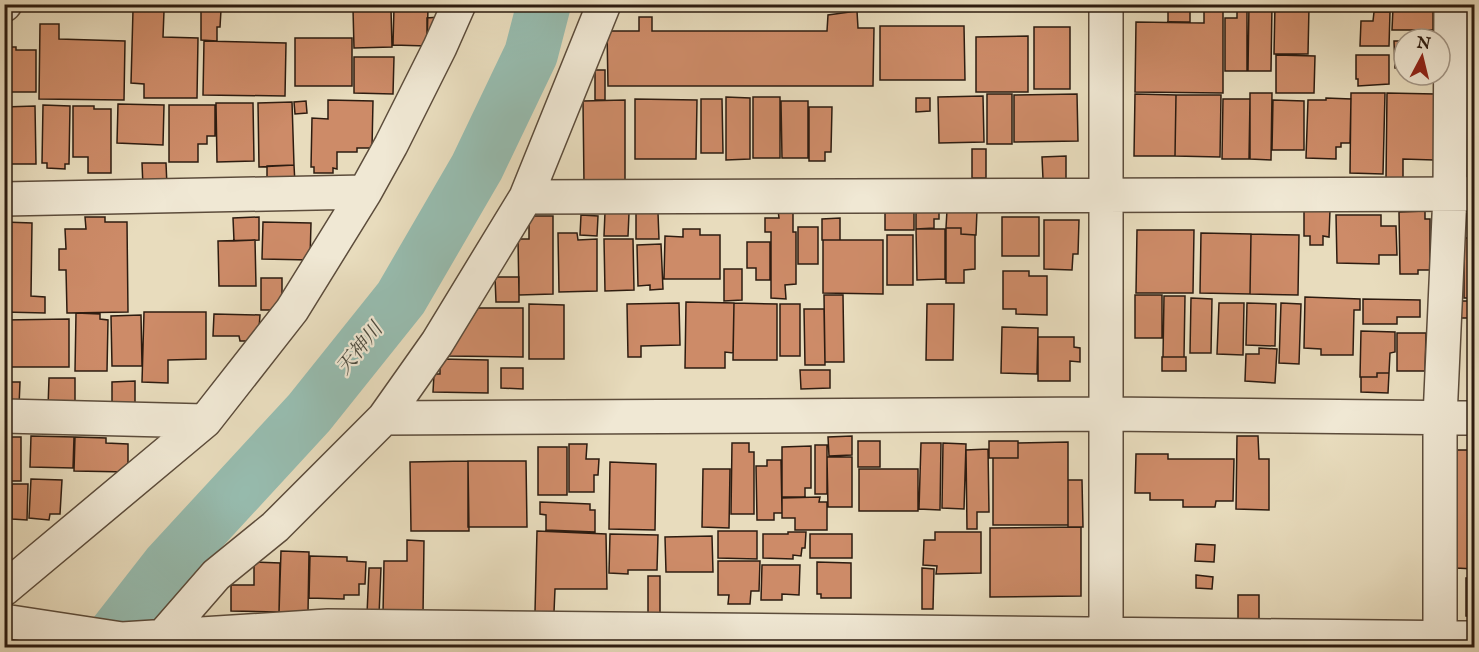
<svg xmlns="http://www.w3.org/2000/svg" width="1479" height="652" viewBox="0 0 1479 652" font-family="'IM FELL English','Noto Serif JP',serif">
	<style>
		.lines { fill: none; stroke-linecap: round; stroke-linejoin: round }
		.river { stroke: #97bcaf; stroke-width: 54 }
		.building { fill: #cd8b68; stroke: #2d1c10; stroke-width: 1.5 }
		.street-casing { stroke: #5c4c3b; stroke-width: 36 }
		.street { stroke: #f0e8d4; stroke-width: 33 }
		.labels { text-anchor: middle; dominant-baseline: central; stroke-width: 4.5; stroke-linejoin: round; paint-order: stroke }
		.water-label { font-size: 20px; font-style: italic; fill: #4d4c40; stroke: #f0e8d4 }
	</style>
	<rect width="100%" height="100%" fill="#e8dcbd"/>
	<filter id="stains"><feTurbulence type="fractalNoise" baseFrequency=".00333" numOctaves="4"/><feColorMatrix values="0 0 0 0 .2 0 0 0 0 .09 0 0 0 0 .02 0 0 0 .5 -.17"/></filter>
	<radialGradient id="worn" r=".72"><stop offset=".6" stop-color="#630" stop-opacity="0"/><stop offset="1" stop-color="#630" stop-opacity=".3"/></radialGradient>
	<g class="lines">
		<!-- river -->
		<path class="river" d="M 104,648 L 168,566 L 309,413 L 401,298 L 477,167 L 531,54 L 544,4"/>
	</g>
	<!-- building -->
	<path class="building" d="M 1168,4 L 1190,4 L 1190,22 L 1168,22 Z
		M 1204,4 L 1223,4 L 1223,93 L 1135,92 L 1136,22 L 1204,23 Z
		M 1249,4 L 1272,4 L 1271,71 L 1248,71 Z
		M 1275,4 L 1302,4 L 1302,7 L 1309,7 L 1308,54 L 1274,54 Z
		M 1401,4 L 1433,4 L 1433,30 L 1392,30 L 1393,8 L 1401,8 Z
		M 1472,4 L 1474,4 L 1474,90 L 1465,90 L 1467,10 Z
		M 394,7 L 428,8 L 427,46 L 393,45 Z
		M 1237,7 L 1247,7 L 1247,71 L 1225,71 L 1225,18 L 1237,18 Z
		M 353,9 L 391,9 L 392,47 L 354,48 Z
		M 133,10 L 164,11 L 163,37 L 198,38 L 197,98 L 144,98 L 144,84 L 131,83 Z
		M 201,10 L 221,10 L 220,27 L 217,27 L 217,41 L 201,40 Z
		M 857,11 L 858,28 L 874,28 L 873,86 L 608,86 L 607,31 L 639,31 L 639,17 L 652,17 L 652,31 L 827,31 L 828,15 Z
		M 1374,12 L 1390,12 L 1389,46 L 1360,46 L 1361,21 L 1373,21 Z
		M 439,17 L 438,34 L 427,34 L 427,18 Z
		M 40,24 L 59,24 L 59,39 L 125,41 L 124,100 L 39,99 Z
		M 880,26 L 964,26 L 965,80 L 880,80 Z
		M 1034,27 L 1070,27 L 1070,89 L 1034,89 Z
		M 1028,36 L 1028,92 L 976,92 L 976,37 Z
		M 295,38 L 352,38 L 352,86 L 295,86 Z
		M 204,41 L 286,43 L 285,96 L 203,95 Z
		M 1394,41 L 1404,41 L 1404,68 L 1395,68 Z
		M 4,47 L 16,47 L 16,50 L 36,50 L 36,92 L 4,92 Z
		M 1276,55 L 1315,56 L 1314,93 L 1276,93 Z
		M 1356,55 L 1389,55 L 1389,84 L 1358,86 L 1358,79 L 1356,79 Z
		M 354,57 L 394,57 L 393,94 L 354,93 Z
		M 595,70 L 605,70 L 605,100 L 595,100 Z
		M 1250,93 L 1272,93 L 1271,160 L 1250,159 Z
		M 1351,93 L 1385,93 L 1383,174 L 1350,173 Z
		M 1387,93 L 1435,94 L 1434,160 L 1403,159 L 1403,179 L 1386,179 Z
		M 987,94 L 1012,94 L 1012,144 L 987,144 Z
		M 1077,94 L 1078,141 L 1014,142 L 1014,95 Z
		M 1135,94 L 1176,95 L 1175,156 L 1134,156 Z
		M 1176,95 L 1221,95 L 1220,157 L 1175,156 Z
		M 983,96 L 984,142 L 939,143 L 938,97 Z
		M 726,97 L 750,98 L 750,159 L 726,160 Z
		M 753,97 L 780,97 L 780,158 L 753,158 Z
		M 916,98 L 930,98 L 930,111 L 916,112 Z
		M 1326,98 L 1351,99 L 1350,143 L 1341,143 L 1341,147 L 1336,147 L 1336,159 L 1306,158 L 1308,100 L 1326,100 Z
		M 635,99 L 697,100 L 696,159 L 635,159 Z
		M 701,99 L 722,99 L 723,153 L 701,153 Z
		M 1223,99 L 1250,99 L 1249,159 L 1222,159 Z
		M 328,100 L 373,101 L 372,148 L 357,148 L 357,152 L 337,152 L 337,169 L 333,168 L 333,173 L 314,173 L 314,167 L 311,167 L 312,118 L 328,119 Z
		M 625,100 L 625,183 L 584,184 L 583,101 Z
		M 1273,100 L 1304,101 L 1304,150 L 1272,150 Z
		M 306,101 L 307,113 L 295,114 L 294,102 Z
		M 781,101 L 808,101 L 808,158 L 782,158 Z
		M 292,102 L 294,165 L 259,167 L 258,103 Z
		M 216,103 L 253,103 L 254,161 L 217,162 Z
		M 118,104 L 164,105 L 163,145 L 117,143 Z
		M 43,105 L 70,106 L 69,164 L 65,164 L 65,169 L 47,168 L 47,163 L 42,163 Z
		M 169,105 L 215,105 L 215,136 L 207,136 L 207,144 L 198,144 L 198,162 L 169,162 Z
		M 35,106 L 36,164 L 4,164 L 4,107 Z
		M 73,106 L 94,106 L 94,109 L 111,109 L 111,173 L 88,173 L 88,157 L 73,157 Z
		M 809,107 L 832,107 L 831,152 L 825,152 L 825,161 L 809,161 Z
		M 972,149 L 986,149 L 986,178 L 972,178 Z
		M 1066,156 L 1066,179 L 1043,179 L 1042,157 Z
		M 142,163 L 166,163 L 167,186 L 143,187 Z
		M 294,165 L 295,184 L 267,185 L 267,166 Z
		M 1304,209 L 1330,210 L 1329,237 L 1323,236 L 1323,245 L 1310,245 L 1310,236 L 1304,236 Z
		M 778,210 L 793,210 L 793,232 L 796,232 L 796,284 L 785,285 L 786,299 L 771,298 L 771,232 L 765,232 L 765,218 L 779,218 Z
		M 885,210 L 914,210 L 914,230 L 885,230 Z
		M 916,210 L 939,210 L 939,219 L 934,219 L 934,228 L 916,229 Z
		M 947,210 L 977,210 L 976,235 L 961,234 L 961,228 L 946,228 Z
		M 1425,211 L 1425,219 L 1430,219 L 1430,270 L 1418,270 L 1418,274 L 1400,274 L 1399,212 Z
		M 605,212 L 629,213 L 628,236 L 604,236 Z
		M 636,213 L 658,213 L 659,239 L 636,239 Z
		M 581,215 L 598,216 L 597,236 L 580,235 Z
		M 1336,215 L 1381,215 L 1381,226 L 1396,226 L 1397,255 L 1379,255 L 1379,264 L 1337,263 Z
		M 529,216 L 553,216 L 553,294 L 519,295 L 518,239 L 529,239 Z
		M 85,217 L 105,217 L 105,222 L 127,222 L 128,312 L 67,313 L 66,270 L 59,270 L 59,249 L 66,249 L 65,229 L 86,229 Z
		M 259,217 L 259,240 L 234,241 L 233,218 Z
		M 1002,217 L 1039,217 L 1039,256 L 1002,256 Z
		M 840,218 L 840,240 L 822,240 L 822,219 Z
		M 1044,220 L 1079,220 L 1078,254 L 1073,254 L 1072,270 L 1044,269 Z
		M 4,222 L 32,223 L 31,296 L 45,297 L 45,313 L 4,312 Z
		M 263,222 L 311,223 L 310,260 L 262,259 Z
		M 798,227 L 818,227 L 818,264 L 798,264 Z
		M 946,228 L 961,228 L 961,234 L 975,235 L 975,269 L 964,270 L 964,283 L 946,283 Z
		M 683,229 L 700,229 L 700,235 L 720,235 L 720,279 L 664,279 L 665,236 L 683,237 Z
		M 916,229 L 945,229 L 945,279 L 917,280 Z
		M 1137,230 L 1194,230 L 1193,293 L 1136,293 Z
		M 558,233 L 577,233 L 578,240 L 597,239 L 597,291 L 559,292 Z
		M 1201,233 L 1251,234 L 1250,294 L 1200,293 Z
		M 1251,234 L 1299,235 L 1298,295 L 1250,294 Z
		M 887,235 L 913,235 L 913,285 L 887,285 Z
		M 1464,238 L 1474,238 L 1474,298 L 1464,298 Z
		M 604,239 L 633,239 L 634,290 L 605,291 Z
		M 255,240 L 256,286 L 219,286 L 218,241 Z
		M 823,240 L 883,240 L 883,294 L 823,293 Z
		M 747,242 L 770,242 L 770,280 L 756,280 L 756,268 L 747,268 Z
		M 661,244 L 663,289 L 650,290 L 650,285 L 638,286 L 637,245 Z
		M 724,269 L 742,269 L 742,300 L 724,301 Z
		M 1003,271 L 1029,271 L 1029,276 L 1047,276 L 1047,315 L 1016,314 L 1016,309 L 1003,309 Z
		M 495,277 L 519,277 L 519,302 L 496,302 Z
		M 261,278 L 282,278 L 282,310 L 261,310 Z
		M 824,295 L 843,295 L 844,362 L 825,362 Z
		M 1135,295 L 1162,295 L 1162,338 L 1135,338 Z
		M 1164,296 L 1185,296 L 1184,357 L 1163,357 Z
		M 1305,297 L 1360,299 L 1360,310 L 1354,310 L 1353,355 L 1321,355 L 1321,349 L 1304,348 Z
		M 1191,298 L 1212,299 L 1211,353 L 1190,353 Z
		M 1363,299 L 1420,300 L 1420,317 L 1397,317 L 1397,324 L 1363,324 Z
		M 1460,301 L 1474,301 L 1474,318 L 1460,318 Z
		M 686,302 L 734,303 L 733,353 L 725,352 L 725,368 L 685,368 Z
		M 679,303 L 680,345 L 641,346 L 641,357 L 628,357 L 627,304 Z
		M 734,303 L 777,304 L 777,360 L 733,360 Z
		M 1219,303 L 1244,303 L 1243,355 L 1217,354 Z
		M 1247,303 L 1276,304 L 1275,346 L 1246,345 Z
		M 1281,303 L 1301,304 L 1299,364 L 1279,363 Z
		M 529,304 L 564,305 L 564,359 L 529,359 Z
		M 780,304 L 800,304 L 800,356 L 780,356 Z
		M 927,304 L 954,304 L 953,360 L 926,360 Z
		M 478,308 L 523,308 L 523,357 L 447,356 Z
		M 804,309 L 824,309 L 825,365 L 805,365 Z
		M 144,312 L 206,312 L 206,359 L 168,360 L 168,383 L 142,382 Z
		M 76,313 L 100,314 L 100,319 L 108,320 L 107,371 L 75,371 Z
		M 214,314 L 260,315 L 259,328 L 248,341 L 240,341 L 239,336 L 213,336 Z
		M 141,315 L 142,366 L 112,366 L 111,316 Z
		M 69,319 L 69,367 L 4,367 L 4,320 Z
		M 1002,327 L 1038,328 L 1037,374 L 1001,373 Z
		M 1361,331 L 1395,332 L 1395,352 L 1390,353 L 1389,373 L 1377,373 L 1377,377 L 1360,377 Z
		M 1397,333 L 1426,333 L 1425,371 L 1397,371 Z
		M 1038,337 L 1074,337 L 1074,347 L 1080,348 L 1080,362 L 1070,361 L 1070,381 L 1038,381 Z
		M 1259,348 L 1277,349 L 1275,383 L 1245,381 L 1246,354 L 1259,354 Z
		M 1162,357 L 1186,357 L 1186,371 L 1162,371 Z
		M 440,359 L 488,360 L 488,393 L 433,392 L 434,374 L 440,374 Z
		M 501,368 L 523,368 L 523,389 L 501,388 Z
		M 800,370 L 830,370 L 830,388 L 801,389 Z
		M 1377,373 L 1389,373 L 1388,393 L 1361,392 L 1361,377 L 1377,377 Z
		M 49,378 L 75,378 L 75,408 L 48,408 Z
		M 135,381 L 135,406 L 112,406 L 112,382 Z
		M 4,382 L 20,382 L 19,406 L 4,406 Z
		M 31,436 L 74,437 L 73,468 L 30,467 Z
		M 852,436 L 852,455 L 829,456 L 828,437 Z
		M 1237,436 L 1258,436 L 1259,459 L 1269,459 L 1269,510 L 1236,509 Z
		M 4,437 L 21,437 L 21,481 L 4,481 Z
		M 75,437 L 106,438 L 106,443 L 128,444 L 128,472 L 74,471 Z
		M 858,441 L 880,441 L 880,467 L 858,467 Z
		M 989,441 L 1018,441 L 1018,458 L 989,458 Z
		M 1068,442 L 1068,525 L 993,525 L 993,458 L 1018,458 L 1018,443 Z
		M 732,443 L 749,443 L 749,452 L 754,452 L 754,514 L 731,514 Z
		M 921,443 L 941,443 L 940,510 L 919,509 Z
		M 943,443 L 966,444 L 964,509 L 942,508 Z
		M 569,444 L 587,444 L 586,459 L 599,459 L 598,475 L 594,475 L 594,492 L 569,492 Z
		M 815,445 L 827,445 L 827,494 L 815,494 Z
		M 811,446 L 811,488 L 805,488 L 805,497 L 782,497 L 782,447 Z
		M 538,447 L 567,447 L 567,495 L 538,495 Z
		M 988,449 L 989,512 L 977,512 L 977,529 L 967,529 L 966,450 Z
		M 1457,450 L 1474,450 L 1474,569 L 1456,568 Z
		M 1136,454 L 1168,454 L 1168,459 L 1234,459 L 1233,501 L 1216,501 L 1215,507 L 1183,507 L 1183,500 L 1150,500 L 1150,493 L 1135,493 Z
		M 827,457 L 852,457 L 852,507 L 828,507 Z
		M 767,460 L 781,460 L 782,513 L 774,513 L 774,520 L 757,520 L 756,466 L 767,466 Z
		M 468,461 L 469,531 L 411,531 L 410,462 Z
		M 468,461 L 526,461 L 527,527 L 468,527 Z
		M 610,462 L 656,464 L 655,530 L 609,529 Z
		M 703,469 L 730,469 L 729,528 L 702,527 Z
		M 859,469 L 918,469 L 918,511 L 859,511 Z
		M 31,479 L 62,480 L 60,514 L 50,514 L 49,520 L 29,518 Z
		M 1068,480 L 1082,480 L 1083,527 L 1068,527 Z
		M 12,484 L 28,484 L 27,520 L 12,519 Z
		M 4,488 L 11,488 L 11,510 L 4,510 Z
		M 820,497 L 819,502 L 827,502 L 827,530 L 795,530 L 795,518 L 782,518 L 782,498 Z
		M 540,502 L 590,504 L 590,510 L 595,510 L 595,532 L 546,530 L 546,515 L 540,514 Z
		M 1081,527 L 1081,596 L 990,597 L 990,528 Z
		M 537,531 L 606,534 L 607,589 L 555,589 L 554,612 L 535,612 Z
		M 718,531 L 757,531 L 757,559 L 718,558 Z
		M 788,532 L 806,532 L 805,548 L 802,548 L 801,556 L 793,555 L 793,559 L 763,558 L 763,534 L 788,534 Z
		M 935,532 L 981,532 L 981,573 L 936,574 L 937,566 L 923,565 L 924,540 L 935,540 Z
		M 610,534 L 658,535 L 657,570 L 628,570 L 628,574 L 609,573 Z
		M 810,534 L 852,534 L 852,558 L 810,558 Z
		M 712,536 L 713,572 L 666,572 L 665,537 Z
		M 407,540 L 424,541 L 423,615 L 383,614 L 384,561 L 407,561 Z
		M 1196,544 L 1215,545 L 1214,562 L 1195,561 Z
		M 281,551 L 309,552 L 308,613 L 279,613 Z
		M 310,556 L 347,557 L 347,561 L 366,562 L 365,584 L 359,584 L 359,595 L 344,595 L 344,599 L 309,598 Z
		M 718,561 L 760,561 L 759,591 L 751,591 L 750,604 L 728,604 L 729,595 L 718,595 Z
		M 254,562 L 280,563 L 279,612 L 231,611 L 231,585 L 254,585 Z
		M 817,562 L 851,563 L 851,598 L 821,598 L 821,594 L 817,594 Z
		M 762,565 L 800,565 L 799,595 L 782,594 L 782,600 L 761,600 Z
		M 369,568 L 381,568 L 379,615 L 367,614 Z
		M 922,568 L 934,569 L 933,609 L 922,609 Z
		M 1196,575 L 1213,577 L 1212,589 L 1196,588 Z
		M 648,576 L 660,576 L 660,615 L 648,615 Z
		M 1466,578 L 1474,578 L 1474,616 L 1466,616 Z
		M 1238,595 L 1259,595 L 1259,621 L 1238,621 Z"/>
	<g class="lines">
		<!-- street casing -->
		<g class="street-casing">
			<path id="street" d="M 1106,4 L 1106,633
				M 4,5 L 5,4
				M 526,197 L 1474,194
				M 4,199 L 365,192
				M 4,416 L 205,421
				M 384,418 L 1107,414 L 1474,418
				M 4,589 L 205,421 L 292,310 L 365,192 L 391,145 L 440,47 L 459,4
				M 4,621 L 122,639 L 328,626 L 1474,638
				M 162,637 L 216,575 L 275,527 L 384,418 L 437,343 L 526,197 L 604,4
				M 1440,638 L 1440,418 L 1450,194 L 1451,4"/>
		</g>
		<!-- street -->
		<use href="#street" class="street"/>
	</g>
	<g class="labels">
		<!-- water labels -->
		<g class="water-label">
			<text transform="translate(360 349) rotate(-51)">天神川</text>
		</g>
	</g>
	<!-- margin -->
	<rect width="1479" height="652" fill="none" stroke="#e8dcbd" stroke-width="24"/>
	<rect x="6" y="6" width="1467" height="640" fill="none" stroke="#2d1c10" stroke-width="3"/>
	<rect x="12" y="12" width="1455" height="628" fill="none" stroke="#2d1c10" stroke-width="1.5"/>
	<!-- north arrow -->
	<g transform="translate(1422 57) rotate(7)"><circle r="28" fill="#f0e8d4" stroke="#a29686" stroke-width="1.5"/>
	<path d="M0-4.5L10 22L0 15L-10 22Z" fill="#8f2418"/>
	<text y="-9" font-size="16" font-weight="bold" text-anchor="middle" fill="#2d1c10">N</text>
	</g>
	<rect width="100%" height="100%" filter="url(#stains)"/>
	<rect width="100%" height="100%" fill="url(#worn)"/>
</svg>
